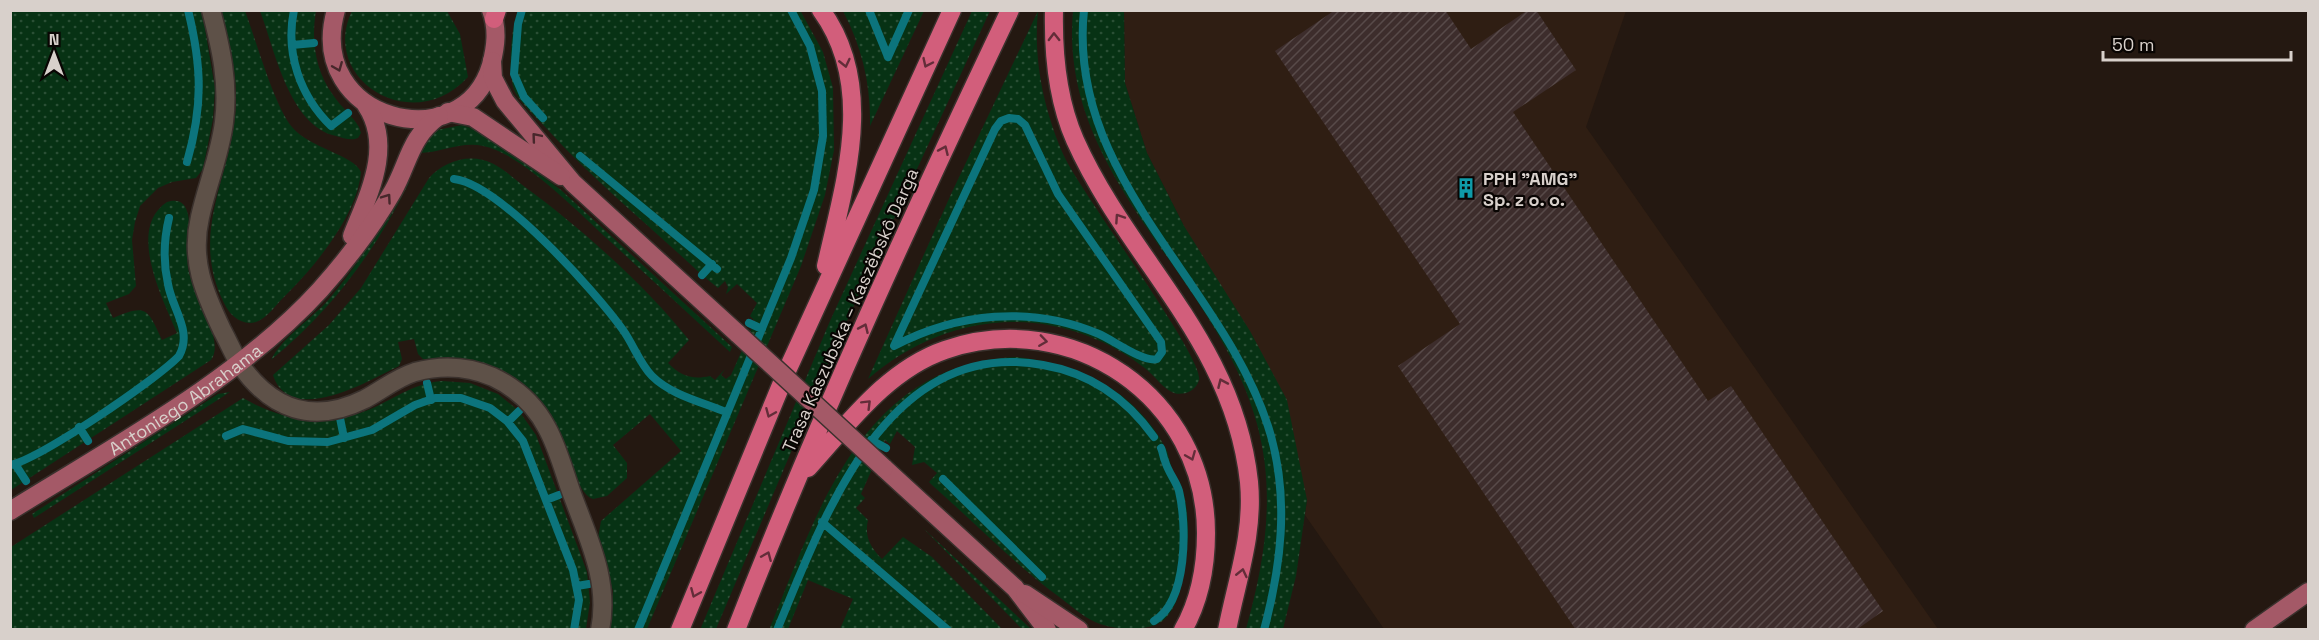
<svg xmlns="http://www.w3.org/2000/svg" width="2319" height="640" viewBox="0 0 2319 640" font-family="'Space Grotesk',sans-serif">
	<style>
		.built { fill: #2f1e13 }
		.grass { fill: url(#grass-dots) }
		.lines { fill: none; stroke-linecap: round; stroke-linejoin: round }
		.stream { stroke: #0c747c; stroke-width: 8 }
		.building { fill: url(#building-hatch) }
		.minor-casing { stroke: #3a312d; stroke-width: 21 }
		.major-casing { stroke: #3a312d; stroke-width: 21 }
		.highway-casing { stroke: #3a312d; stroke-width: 21 }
		.minor { stroke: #5e5148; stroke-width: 18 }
		.major { stroke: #a45967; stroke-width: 18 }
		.highway { stroke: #d25e7b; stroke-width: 18 }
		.major-bridge-casing { stroke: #3a312d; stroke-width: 21; stroke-linecap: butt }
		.major-bridge { stroke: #a45967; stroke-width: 18 }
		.oneway { stroke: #632d39 }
		.oneway2 { stroke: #47272b }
		.labels { text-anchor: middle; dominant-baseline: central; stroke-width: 4.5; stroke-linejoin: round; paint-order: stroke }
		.poi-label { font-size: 18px; font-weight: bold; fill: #d8d0cb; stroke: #090503; text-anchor: start }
		.street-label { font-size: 18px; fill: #d8d0cb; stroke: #090503 }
	</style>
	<defs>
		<pattern id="grass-dots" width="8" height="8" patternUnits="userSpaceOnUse" patternTransform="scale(1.5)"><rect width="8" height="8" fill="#073214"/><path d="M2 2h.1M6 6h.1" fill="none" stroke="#2a4f35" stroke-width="1.8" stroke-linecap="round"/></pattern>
		<pattern id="building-hatch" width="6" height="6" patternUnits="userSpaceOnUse" patternTransform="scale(1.5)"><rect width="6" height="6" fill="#3d2d2c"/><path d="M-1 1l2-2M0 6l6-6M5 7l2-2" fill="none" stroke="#584a49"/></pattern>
	</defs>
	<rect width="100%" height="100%" fill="#241811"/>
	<!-- built -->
	<path class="built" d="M 1124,11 L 1626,11 L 1586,127 L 1938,629 L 1384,629 L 1305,515 L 1307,500 L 1184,226 L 1147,153 L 1125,83 Z"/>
	<!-- grass -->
	<path class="grass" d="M 518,10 L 800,10 L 823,52 L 833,88 L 834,150 L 825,195 L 801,266 L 647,629 L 609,629 L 613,591 L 598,538 L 601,521 L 681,451 L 650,414 L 613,445 L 627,463 L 627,478 L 607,496 L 593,499 C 575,494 562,433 551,415 C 537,394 515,375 491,366 C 468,358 447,361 423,359 L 418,354 L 414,339 L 398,342 L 402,359 L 399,366 C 370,380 290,428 273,375 L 329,325 L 361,288 L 429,178 C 442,164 462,155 483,160 C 499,164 512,177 525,187 C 580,227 647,287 689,340 L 668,363 C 681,376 692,380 710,376 L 715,380 L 725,369 L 721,375 L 726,379 L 731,375 L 755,321 L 750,316 L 757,303 L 737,284 L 726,294 L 728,287 L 725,281 L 718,288 L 702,275 C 651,227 595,182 548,130 C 537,118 523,106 515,92 C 507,75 511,27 518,10 Z
		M 10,11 L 202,11 L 215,88 L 213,119 L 203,169 L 196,178 L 172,182 L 158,188 L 140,206 L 135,222 L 132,240 L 136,286 L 129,294 L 106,303 L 113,318 C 147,304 147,308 162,340 L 177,333 C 163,299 126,229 167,202 C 201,192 185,249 188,268 C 192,294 226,340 211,360 L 11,490 Z
		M 221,11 L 245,11 C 256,40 274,105 292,127 C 309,148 354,155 361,172 C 357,217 312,270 280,301 C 274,308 265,319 256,322 C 242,326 230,316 224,303 C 188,231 233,176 236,104 C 237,72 229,41 221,11 Z
		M 260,11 L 316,11 C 311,39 315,71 333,95 C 341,107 352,115 359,127 L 361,133 L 358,138 C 351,141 343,138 336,136 C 289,126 275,50 260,11 Z
		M 352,11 L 447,11 L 460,34 L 468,77 C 412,138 319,79 352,11 Z
		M 843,11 L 924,11 L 870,126 C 871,85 862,47 843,11 Z
		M 972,11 L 990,11 L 844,327 L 716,629 L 700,630 L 830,321 Z
		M 1038,11 C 1033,60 1044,111 1064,156 C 1081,193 1205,359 1199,380 C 1196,391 1184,396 1174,393 C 1163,389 1155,376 1146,369 C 1128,355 1109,344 1088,336 C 1010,306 929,326 868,379 L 952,192 Z
		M 1073,11 L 1124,11 L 1125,83 L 1147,153 L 1184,226 L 1250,331 L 1287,400 L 1307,500 L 1296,576 L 1283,629 L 1246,629 C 1265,561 1276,494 1257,424 C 1217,275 1058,177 1073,11 Z
		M 462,125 L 485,133 L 561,190 L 732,347 L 730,352 C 691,316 652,280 613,244 C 583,217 522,153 483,146 C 460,141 440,154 416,153 L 437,130 Z
		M 404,181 L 409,183 C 374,253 331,311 271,360 C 283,336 312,319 329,299 C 360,263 383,223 404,181 Z
		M 1017,357 C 1078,364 1135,390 1165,447 C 1169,453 1169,461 1172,468 C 1174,475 1180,481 1182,488 C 1189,510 1189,534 1186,556 C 1184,576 1180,604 1165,619 C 1150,633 1113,630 1095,622 C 1082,616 1070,605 1058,596 C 1013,563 974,522 932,485 L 929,482 L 937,473 L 924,462 L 912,465 L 915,447 L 897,431 L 890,444 L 885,440 L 861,494 L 865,498 L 856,508 L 868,520 C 864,537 871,548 882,559 L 903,537 L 932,557 L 1002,629 L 840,629 L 853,599 L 808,580 L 788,629 L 769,630 C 818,510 863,363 1017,357 Z
		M 442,381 L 470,383 L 498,394 L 519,411 L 536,435 L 587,572 L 590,602 L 586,629 L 11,630 L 11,547 L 243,398 C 284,422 329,427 373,408 C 397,397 415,383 442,381 Z
		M 230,392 L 34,518 L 32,514 L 218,394 Z
		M 923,528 L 1031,629 L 1022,629 Z"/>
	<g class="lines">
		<!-- stream -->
		<path class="stream" d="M 294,10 C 285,53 300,96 331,126 L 348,113
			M 522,10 L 518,24 L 514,74 L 524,97 L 543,118
			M 869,10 L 888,57
			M 1084,10 C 1066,181 1228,285 1271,436 C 1289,501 1281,566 1264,630
			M 292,45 L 314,43
			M 888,57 L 909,10
			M 1009,118 L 1018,119 L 1025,125 L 1058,194 L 1161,342 L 1162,352 L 1157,359 C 1144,363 1113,340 1099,334 C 1031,305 957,313 894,346 L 995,129 L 1001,121 Z
			M 580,156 L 717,269
			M 187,162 C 203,106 202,67 188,10
			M 454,179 C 499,184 596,292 623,330 C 633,344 640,364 652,376 C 671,395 702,402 726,412
			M 702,275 L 712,264
			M 749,323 L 762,329
			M 427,383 L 431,400
			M 340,418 L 344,438
			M 508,422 L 519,411
			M 79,427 L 88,441
			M 226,436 L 243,429 L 288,441 L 328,442 L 372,430 L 415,405 L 435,398 L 461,398 L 490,408 L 507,421 L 523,441 L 573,570 L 579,600 L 574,630
			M 871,440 L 886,448
			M 15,464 L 26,481
			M 10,465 C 40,459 156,380 179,356 C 193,331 172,309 168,284 C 163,262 164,239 169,218
			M 943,479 L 1042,577
			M 546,500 L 559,495
			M 822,522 L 948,630
			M 577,586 L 589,584
			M 1154,621 C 1188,601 1187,525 1179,491 C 1176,481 1168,472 1165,461 C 1163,457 1163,452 1161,448
			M 638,630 L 791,258 L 814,190 L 823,136 L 822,91 L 810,46 L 791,10
			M 777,630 C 824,517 887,336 1043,365 C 1090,373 1127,399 1154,437"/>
	</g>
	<!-- building -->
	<path class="building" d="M 1335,10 L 1445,10 L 1471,49 L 1528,10 L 1536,10 L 1576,70 L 1513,112 L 1708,401 L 1731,386 L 1883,611 L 1856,630 L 1576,630 L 1398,366 L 1460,324 L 1275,51 Z"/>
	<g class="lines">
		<!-- minor casing -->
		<g class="minor-casing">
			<path id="minor" d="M 211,10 C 221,48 229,83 224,122 C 220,155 207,185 200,217 C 190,260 204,292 222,330 C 228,341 233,353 239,363 C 271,410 313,425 365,399 C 382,390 396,378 415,372 C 441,365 468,366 493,377 C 516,388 535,405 547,428 C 558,448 564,472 572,494 C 588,538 610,581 600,630"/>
		</g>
		<!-- major casing -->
		<g class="major-casing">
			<g id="major">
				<path d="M 336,10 C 304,121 463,161 491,65 C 496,46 498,29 491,10"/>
				<path d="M 492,61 L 493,78 L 505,101 L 573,183 L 738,334"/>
				<path d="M 448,112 L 473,117 L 561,176"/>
				<path d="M 352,236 C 368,195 394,147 366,105"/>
				<path d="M 884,468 L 1015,588 L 1047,630"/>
				<path id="s1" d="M 10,511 C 113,447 239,379 320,290 C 345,262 374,224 393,191 C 409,162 410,137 439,116"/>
				<path d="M 1025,594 L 1079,630"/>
				<path d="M 2254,630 L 2308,592"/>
			</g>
		</g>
		<!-- highway casing -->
		<g class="highway-casing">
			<path id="highway" d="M 821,10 C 877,87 844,184 826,266
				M 1054,10 C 1053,54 1057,99 1075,140 C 1129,261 1234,341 1249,482 C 1254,534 1237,579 1227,630
				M 494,19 L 497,10
				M 808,468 C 848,424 887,370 945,350 C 1072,306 1206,398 1206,533 C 1206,566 1200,600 1183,630
				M 680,630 L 786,373 L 952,10
				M 736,630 C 818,419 913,214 1010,10"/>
		</g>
		<!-- minor -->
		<use href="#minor" class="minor"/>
		<!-- major -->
		<use href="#major" class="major"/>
		<!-- highway -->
		<use href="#highway" class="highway"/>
		<!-- major-bridge casing -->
		<g class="major-bridge-casing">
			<path id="major-bridge" d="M 738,334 L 884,468"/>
		</g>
		<!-- major-bridge -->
		<use href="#major-bridge" class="major-bridge"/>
	</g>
	<!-- one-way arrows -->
	<defs><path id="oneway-chevron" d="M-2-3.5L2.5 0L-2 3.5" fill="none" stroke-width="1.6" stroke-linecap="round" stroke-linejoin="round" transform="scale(1.5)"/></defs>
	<g class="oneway">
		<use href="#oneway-chevron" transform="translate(1054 37) rotate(-91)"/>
		<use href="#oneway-chevron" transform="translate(845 63) rotate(77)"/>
		<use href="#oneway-chevron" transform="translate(927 63) rotate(115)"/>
		<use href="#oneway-chevron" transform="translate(944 150) rotate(-66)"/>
		<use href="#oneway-chevron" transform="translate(1119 218) rotate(-124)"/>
		<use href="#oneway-chevron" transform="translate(864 328) rotate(-66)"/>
		<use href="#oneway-chevron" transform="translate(1043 341) rotate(8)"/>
		<use href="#oneway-chevron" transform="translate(1222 383) rotate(-114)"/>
		<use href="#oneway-chevron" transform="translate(867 404) rotate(-45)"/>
		<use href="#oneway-chevron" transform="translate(770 413) rotate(113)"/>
		<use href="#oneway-chevron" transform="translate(1191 456) rotate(68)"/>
		<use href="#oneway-chevron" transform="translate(767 556) rotate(-67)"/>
		<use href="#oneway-chevron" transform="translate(1242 573) rotate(-77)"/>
		<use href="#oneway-chevron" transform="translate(695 593) rotate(113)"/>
	</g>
	<g class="oneway2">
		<use href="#oneway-chevron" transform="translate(338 67) rotate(68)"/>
		<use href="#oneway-chevron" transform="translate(536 137) rotate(-130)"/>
		<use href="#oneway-chevron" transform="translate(387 198) rotate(-55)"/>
	</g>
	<!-- icons -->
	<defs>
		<g id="building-bare" transform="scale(1.62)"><path d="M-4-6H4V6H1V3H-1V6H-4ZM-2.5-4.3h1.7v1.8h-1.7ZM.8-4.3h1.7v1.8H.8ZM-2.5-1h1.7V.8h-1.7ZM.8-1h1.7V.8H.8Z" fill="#0f9aa8" stroke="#090503" stroke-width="2.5" paint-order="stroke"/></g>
	</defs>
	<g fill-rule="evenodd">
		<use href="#building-bare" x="1466" y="188"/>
	</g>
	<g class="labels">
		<!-- poi labels -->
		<g class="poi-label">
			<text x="1483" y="178">PPH "AMG"<tspan x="1483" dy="21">Sp. z o. o.</tspan></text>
		</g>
		<!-- street labels -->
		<g class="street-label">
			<text transform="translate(850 310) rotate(-66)">Trasa Kaszubska – Kaszëbskô Darga</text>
			<text stroke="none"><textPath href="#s1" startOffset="208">Antoniego Abrahama</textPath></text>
		</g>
	</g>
	<!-- border -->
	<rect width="2319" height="640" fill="none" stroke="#d8d0cb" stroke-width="24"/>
	<!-- north arrow -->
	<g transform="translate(54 54)" stroke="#090503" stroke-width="4.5" paint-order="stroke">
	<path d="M0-4.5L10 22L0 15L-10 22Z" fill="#d8d0cb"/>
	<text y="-9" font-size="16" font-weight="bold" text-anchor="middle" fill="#d8d0cb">N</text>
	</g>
	<!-- scale -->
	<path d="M2103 51v9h188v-9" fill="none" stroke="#d8d0cb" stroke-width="3"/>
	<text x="2112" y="51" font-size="18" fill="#d8d0cb" stroke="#090503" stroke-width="4.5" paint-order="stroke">50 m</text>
</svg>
